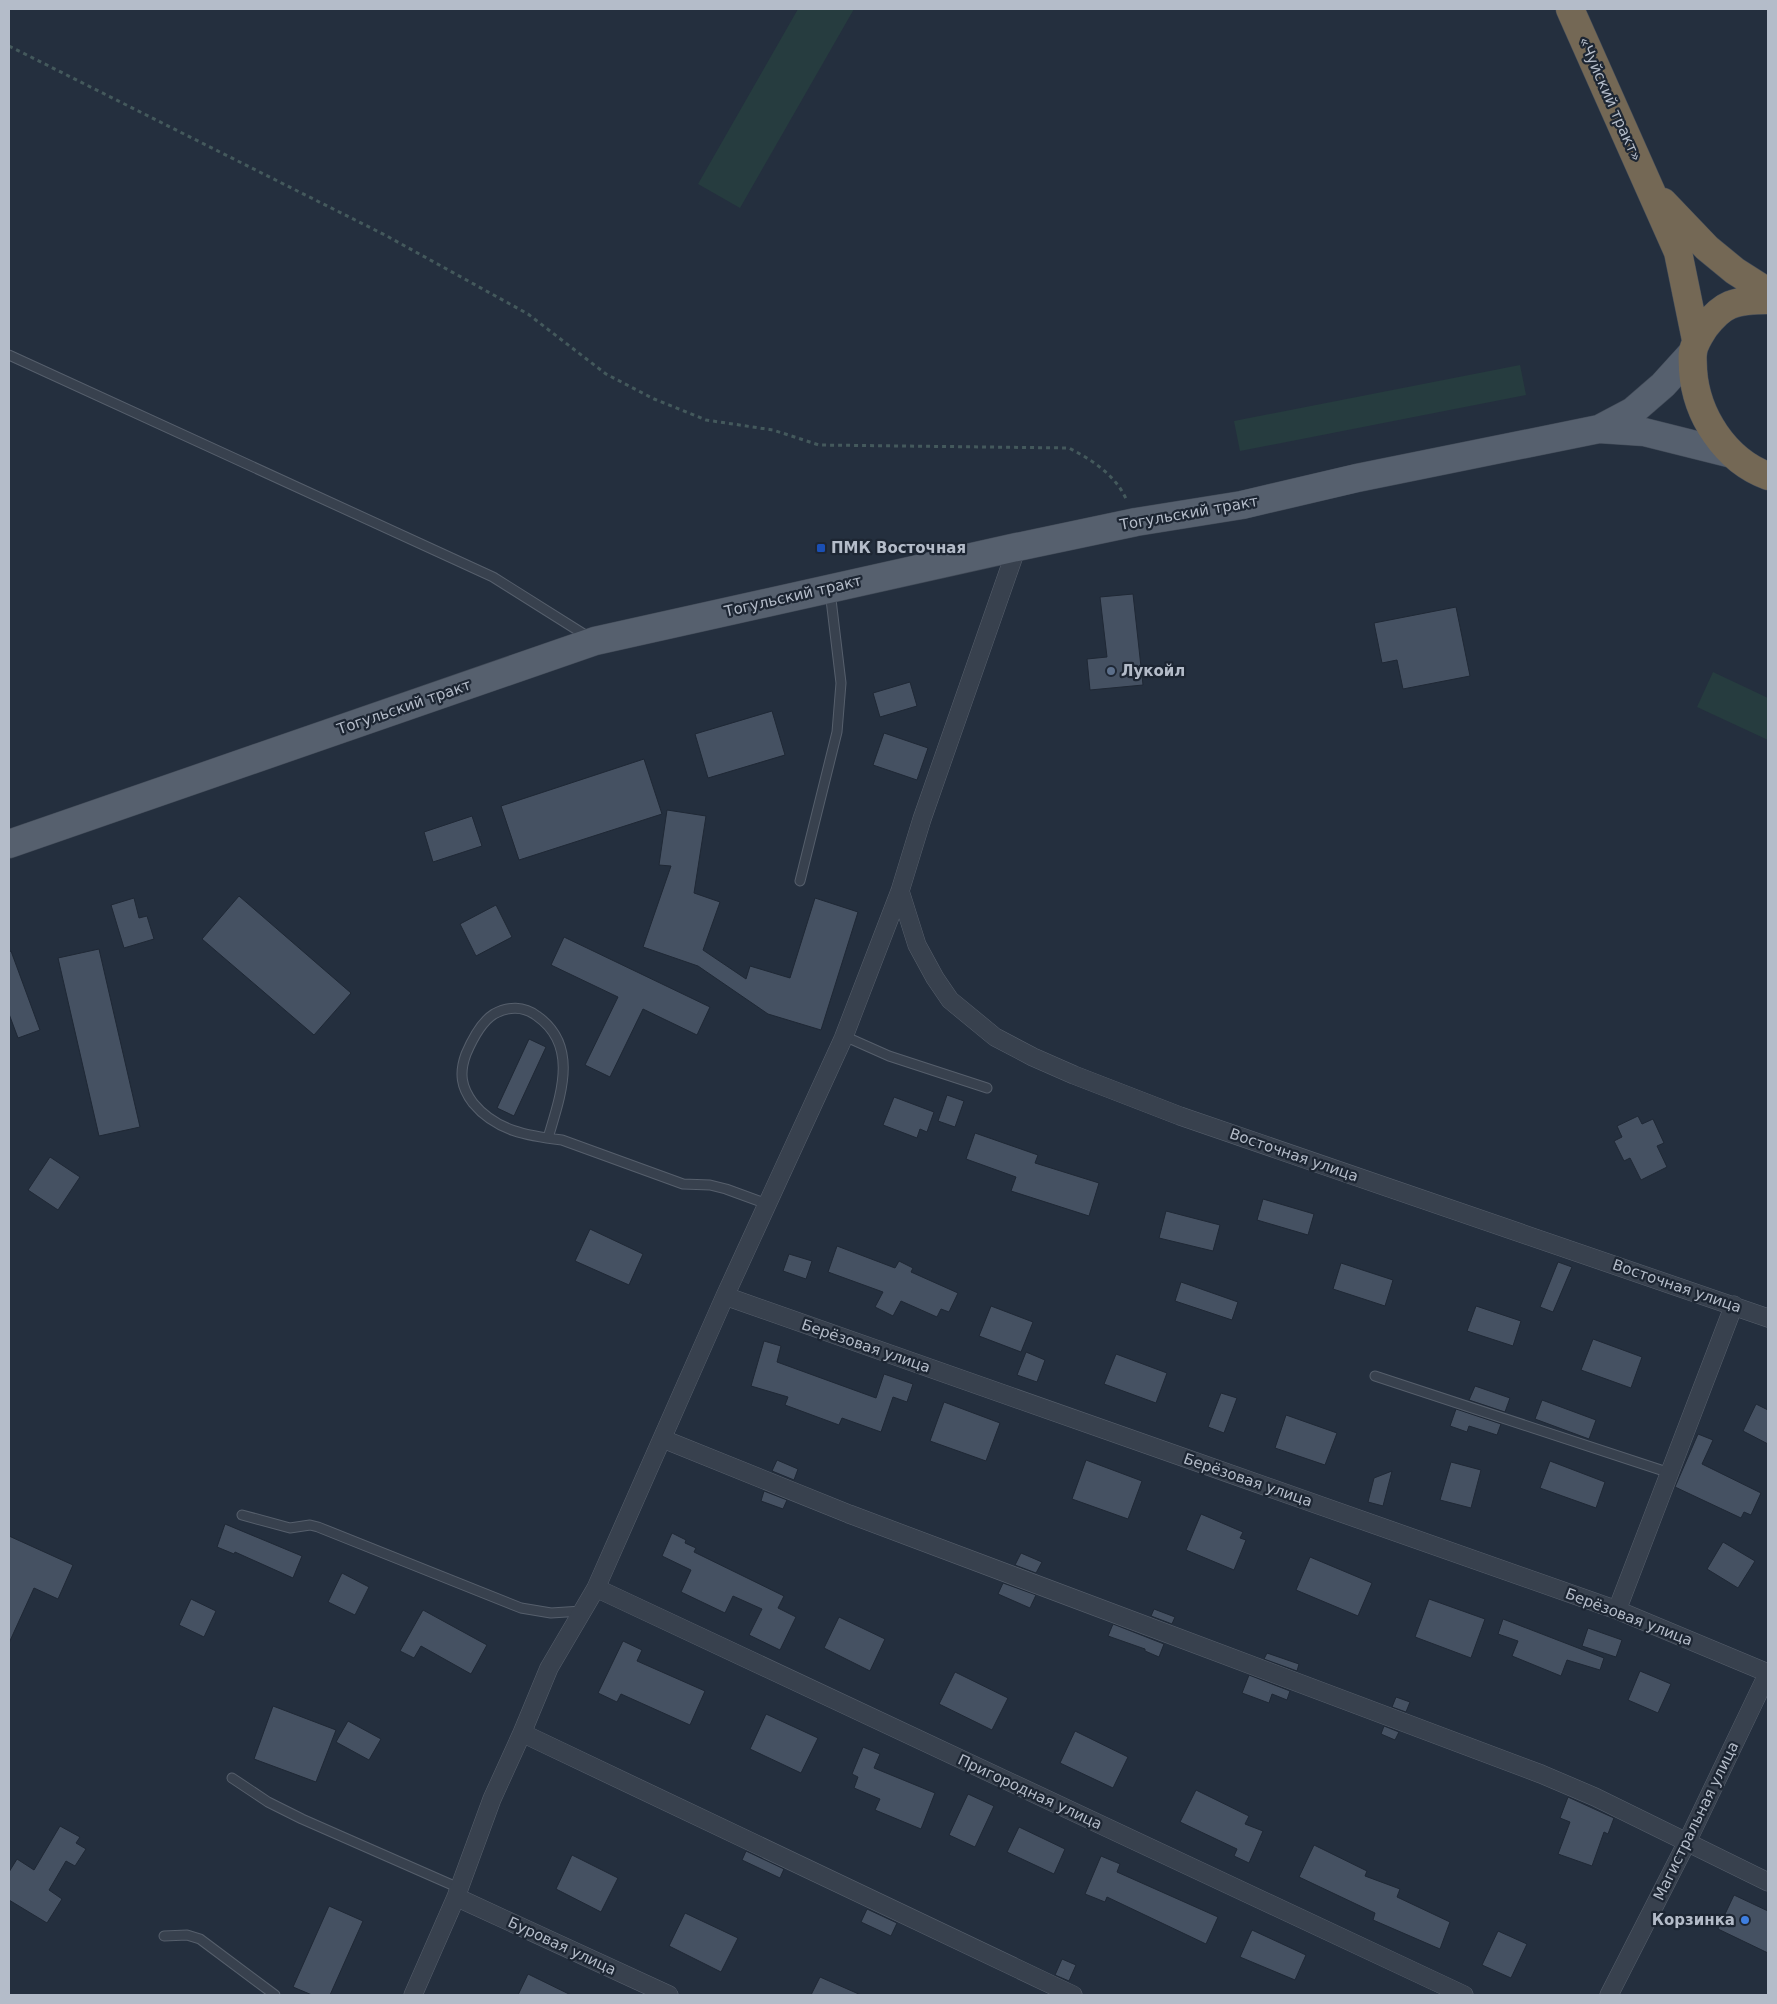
<svg xmlns="http://www.w3.org/2000/svg" width="1777" height="2004" viewBox="0 0 1777 2004" font-family="'DejaVu Sans',sans-serif">
	<style>
		.green { fill: #263c3f }
		.building { fill: #455162; stroke: #1f2835 }
		.lines { fill: none; stroke-linecap: round; stroke-linejoin: round }
		.lane-casing { stroke: #565f6c; stroke-width: 11 }
		.street-casing { stroke: #565f6c; stroke-width: 19 }
		.primary-casing { stroke: #414a57; stroke-width: 29 }
		.highway-casing { stroke: #434c59; stroke-width: 29 }
		.path { stroke: #44595c; stroke-width: 3; stroke-dasharray: 4 4; stroke-linecap: butt }
		.lane { stroke: #38414e; stroke-width: 9 }
		.street { stroke: #38414e; stroke-width: 18 }
		.primary { stroke: #56606e; stroke-width: 28 }
		.highway { stroke: #746855; stroke-width: 28 }
		.transit-dot { fill: #1a4fb4; stroke: #1d2633; stroke-width: 2 }
		.service-dot { fill: #5c6f8a; stroke: #1d2633; stroke-width: 2 }
		.shop-dot { fill: #3f7fe0; stroke: #1d2633; stroke-width: 2 }
		.labels { text-anchor: middle; dominant-baseline: central; stroke-width: 4.5; stroke-linejoin: round; paint-order: stroke }
		.street-label { font-size: 15px; fill: #b4bcc9; stroke: #1d2633 }
		.poi-label { font-size: 15px; font-weight: bold; fill: #b4bcc9; stroke: #1d2633; text-anchor: start }
	</style>
	<rect width="100%" height="100%" fill="#242f3e"/>
	<!-- green -->
	<path class="green" d="M 798,9 L 854,9 L 740,208 L 698,184 Z
		M 1520,365 L 1526,395 L 1240,451 L 1234,421 Z
		M 1713,672 L 1768,698 L 1768,740 L 1697,707 Z"/>
	<!-- building -->
	<path class="building" d="M 1133,594 L 1143,685 L 1090,690 L 1087,659 L 1107,657 L 1100,597 Z
		M 1456,607 L 1470,676 L 1403,689 L 1397,660 L 1382,663 L 1374,623 Z
		M 910,682 L 917,706 L 880,717 L 873,693 Z
		M 772,711 L 785,755 L 708,778 L 695,734 Z
		M 884,733 L 928,748 L 917,780 L 873,765 Z
		M 644,759 L 662,814 L 519,860 L 501,806 Z
		M 667,810 L 706,816 L 694,893 L 720,902 L 703,950 L 746,979 L 750,966 L 790,978 L 815,898 L 858,912 L 821,1030 L 768,1014 L 698,966 L 643,947 L 671,866 L 659,865 Z
		M 472,816 L 482,846 L 433,862 L 424,832 Z
		M 239,896 L 351,993 L 314,1035 L 202,939 Z
		M 134,898 L 139,918 L 147,916 L 154,939 L 124,948 L 111,905 Z
		M 496,905 L 512,937 L 476,956 L 460,924 Z
		M 564,937 L 710,1007 L 697,1035 L 643,1009 L 610,1077 L 585,1065 L 618,997 L 551,965 Z
		M 99,949 L 140,1127 L 99,1136 L 58,958 Z
		M 11,951 L 40,1030 L 18,1038 L 9,1014 L 9,952 Z
		M 529,1039 L 546,1047 L 514,1116 L 497,1108 Z
		M 947,1095 L 964,1101 L 955,1127 L 938,1121 Z
		M 894,1097 L 934,1112 L 927,1132 L 920,1129 L 917,1138 L 883,1125 Z
		M 1638,1116 L 1642,1124 L 1653,1119 L 1664,1143 L 1657,1146 L 1667,1167 L 1641,1180 L 1630,1158 L 1624,1161 L 1614,1141 L 1622,1137 L 1617,1126 Z
		M 975,1133 L 1038,1155 L 1035,1163 L 1099,1183 L 1089,1216 L 1011,1191 L 1016,1177 L 966,1159 Z
		M 50,1157 L 80,1177 L 58,1210 L 28,1190 Z
		M 1263,1199 L 1314,1214 L 1308,1235 L 1257,1220 Z
		M 1166,1211 L 1220,1225 L 1213,1251 L 1159,1238 Z
		M 590,1229 L 643,1254 L 629,1285 L 575,1261 Z
		M 837,1246 L 895,1268 L 899,1261 L 913,1268 L 911,1272 L 958,1293 L 949,1312 L 941,1309 L 937,1317 L 901,1301 L 893,1316 L 875,1307 L 883,1292 L 828,1272 Z
		M 789,1254 L 812,1261 L 806,1279 L 783,1271 Z
		M 1558,1262 L 1572,1267 L 1553,1312 L 1540,1307 Z
		M 1341,1263 L 1393,1280 L 1385,1306 L 1333,1289 Z
		M 1181,1282 L 1238,1302 L 1232,1320 L 1175,1301 Z
		M 991,1306 L 1033,1322 L 1021,1352 L 979,1336 Z
		M 1476,1306 L 1521,1321 L 1513,1346 L 1467,1331 Z
		M 1593,1339 L 1642,1357 L 1631,1388 L 1581,1370 Z
		M 764,1341 L 781,1346 L 777,1362 L 876,1398 L 884,1374 L 913,1384 L 907,1402 L 893,1397 L 881,1432 L 842,1418 L 839,1425 L 785,1405 L 788,1397 L 751,1386 Z
		M 1026,1352 L 1045,1360 L 1037,1382 L 1017,1375 Z
		M 1116,1354 L 1167,1373 L 1156,1403 L 1104,1384 Z
		M 1475,1386 L 1510,1398 L 1505,1412 L 1469,1400 Z
		M 1221,1393 L 1237,1398 L 1224,1433 L 1208,1427 Z
		M 1542,1400 L 1596,1420 L 1589,1439 L 1535,1419 Z
		M 944,1402 L 1000,1423 L 986,1461 L 930,1441 Z
		M 1756,1404 L 1768,1410 L 1768,1444 L 1743,1431 Z
		M 1456,1409 L 1501,1424 L 1497,1435 L 1469,1426 L 1467,1432 L 1450,1426 Z
		M 1286,1415 L 1337,1433 L 1325,1465 L 1275,1448 Z
		M 1698,1434 L 1713,1440 L 1702,1464 L 1761,1493 L 1751,1515 L 1744,1512 L 1741,1518 L 1675,1487 Z
		M 777,1460 L 798,1469 L 794,1480 L 772,1471 Z
		M 1086,1460 L 1142,1481 L 1128,1519 L 1072,1499 Z
		M 1550,1461 L 1605,1482 L 1596,1508 L 1540,1488 Z
		M 1451,1462 L 1481,1470 L 1471,1508 L 1440,1500 Z
		M 1392,1471 L 1383,1506 L 1368,1502 L 1374,1478 Z
		M 764,1491 L 787,1500 L 783,1509 L 761,1501 Z
		M 1201,1514 L 1243,1532 L 1240,1538 L 1246,1540 L 1234,1570 L 1186,1550 Z
		M 225,1524 L 302,1556 L 293,1578 L 235,1552 L 234,1554 L 217,1547 Z
		M 672,1533 L 686,1540 L 685,1543 L 696,1548 L 694,1552 L 784,1596 L 778,1608 L 796,1617 L 780,1650 L 749,1635 L 762,1609 L 733,1596 L 725,1613 L 681,1592 L 691,1570 L 662,1556 Z
		M 9,1536 L 73,1565 L 58,1599 L 34,1588 L 9,1643 Z
		M 1723,1542 L 1755,1561 L 1738,1588 L 1707,1569 Z
		M 1021,1553 L 1042,1562 L 1036,1573 L 1015,1565 Z
		M 1310,1557 L 1372,1583 L 1358,1616 L 1296,1590 Z
		M 342,1573 L 369,1587 L 355,1615 L 328,1602 Z
		M 1003,1583 L 1036,1595 L 1030,1608 L 998,1594 Z
		M 191,1599 L 216,1611 L 204,1637 L 179,1625 Z
		M 1429,1599 L 1485,1619 L 1471,1658 L 1415,1637 Z
		M 1154,1609 L 1175,1617 L 1172,1624 L 1151,1616 Z
		M 423,1610 L 487,1645 L 471,1674 L 421,1646 L 414,1658 L 400,1651 Z
		M 839,1617 L 885,1639 L 870,1671 L 824,1648 Z
		M 1503,1619 L 1604,1658 L 1600,1670 L 1567,1660 L 1561,1676 L 1512,1656 L 1518,1641 L 1498,1634 Z
		M 1113,1624 L 1164,1644 L 1159,1657 L 1145,1651 L 1145,1649 L 1108,1636 Z
		M 1588,1628 L 1622,1640 L 1616,1657 L 1582,1646 Z
		M 623,1641 L 642,1650 L 637,1661 L 705,1691 L 690,1725 L 621,1694 L 617,1702 L 598,1693 Z
		M 1267,1653 L 1299,1664 L 1297,1671 L 1264,1659 Z
		M 1640,1671 L 1671,1684 L 1658,1713 L 1628,1700 Z
		M 955,1672 L 1008,1698 L 992,1730 L 939,1704 Z
		M 1249,1675 L 1290,1691 L 1287,1700 L 1272,1694 L 1269,1703 L 1242,1693 Z
		M 1396,1697 L 1410,1702 L 1406,1712 L 1392,1707 Z
		M 273,1706 L 336,1730 L 316,1782 L 254,1759 Z
		M 766,1714 L 818,1738 L 801,1773 L 750,1749 Z
		M 348,1721 L 381,1739 L 369,1760 L 336,1742 Z
		M 1384,1726 L 1399,1732 L 1395,1740 L 1381,1734 Z
		M 1075,1731 L 1128,1757 L 1113,1788 L 1060,1763 Z
		M 863,1747 L 880,1754 L 874,1768 L 935,1793 L 921,1829 L 875,1810 L 880,1799 L 854,1788 L 858,1777 L 852,1774 Z
		M 1196,1790 L 1249,1816 L 1245,1824 L 1263,1831 L 1249,1863 L 1234,1856 L 1237,1849 L 1180,1822 Z
		M 968,1794 L 994,1806 L 975,1847 L 949,1835 Z
		M 1568,1797 L 1614,1818 L 1608,1834 L 1604,1832 L 1592,1866 L 1558,1854 L 1570,1822 L 1560,1818 Z
		M 60,1826 L 80,1837 L 76,1843 L 86,1849 L 75,1866 L 66,1861 L 49,1890 L 62,1899 L 47,1923 L 9,1900 L 9,1872 L 17,1859 L 34,1870 Z
		M 1019,1827 L 1065,1849 L 1054,1874 L 1007,1852 Z
		M 1314,1845 L 1367,1871 L 1365,1876 L 1400,1889 L 1397,1897 L 1450,1922 L 1440,1949 L 1373,1920 L 1375,1913 L 1299,1877 Z
		M 746,1851 L 784,1869 L 780,1878 L 742,1860 Z
		M 572,1855 L 618,1878 L 601,1912 L 556,1889 Z
		M 1101,1856 L 1120,1864 L 1117,1872 L 1218,1917 L 1206,1944 L 1107,1897 L 1105,1902 L 1085,1894 Z
		M 1734,1895 L 1768,1911 L 1768,1953 L 1718,1929 Z
		M 329,1906 L 363,1921 L 330,1995 L 312,1995 L 293,1987 Z
		M 867,1909 L 897,1923 L 891,1936 L 861,1922 Z
		M 685,1913 L 738,1938 L 721,1972 L 669,1946 Z
		M 1252,1930 L 1306,1955 L 1295,1980 L 1240,1957 Z
		M 1498,1931 L 1527,1944 L 1511,1978 L 1482,1965 Z
		M 1062,1959 L 1076,1965 L 1069,1981 L 1055,1975 Z
		M 528,1974 L 571,1995 L 518,1995 Z
		M 820,1977 L 861,1995 L 811,1995 Z"/>
	<g class="lines">
		<!-- lane casing -->
		<g class="lane-casing">
			<path id="lane" d="M 9,355 L 493,577 L 590,638
				M 800,881 L 837,732 L 841,683 L 830,591
				M 844,1036 L 889,1056 L 987,1088
				M 548,1138 C 560,1097 580,1046 537,1016 C 524,1006 508,1006 494,1014 C 481,1022 472,1040 466,1054 C 459,1073 461,1087 473,1103 C 496,1131 528,1136 562,1140 L 683,1184 L 710,1185 L 726,1189 L 767,1204
				M 1375,1376 L 1670,1473
				M 242,1515 L 290,1528 L 310,1525 L 318,1527 L 521,1608 L 551,1613 L 582,1611
				M 232,1778 L 268,1802 L 302,1819 L 459,1888
				M 164,1936 L 187,1935 L 200,1939 L 275,1995"/>
		</g>
		<!-- street casing -->
		<g class="street-casing">
			<path id="street" d="M 900,891 L 917,945 L 935,978 L 950,1000 L 995,1037 L 1033,1057 L 1074,1075 L 1180,1116 L 1768,1318
				M 725,1296 L 1617,1610 L 1768,1673
				M 663,1439 L 849,1514 L 1541,1774 L 1595,1797 L 1768,1882
				M 596,1588 L 1464,1995
				M 1617,1610 L 1734,1305
				M 522,1733 L 1073,1995
				M 456,1897 L 669,1995
				M 413,1995 L 456,1897 L 492,1799 L 522,1733 L 549,1668 L 596,1588 L 725,1296 L 843,1039 L 900,891 L 922,819 L 1017,547
				M 1609,1995 L 1687,1842 L 1768,1673"/>
		</g>
		<!-- primary casing -->
		<g class="primary-casing">
			<path id="primary" d="M 1599,429 L 1633,411 L 1663,385 L 1693,352
				M 9,844 L 595,641 L 1017,547 L 1136,522 L 1242,505 L 1357,478 L 1599,429 L 1644,432 L 1732,454"/>
		</g>
		<!-- highway casing -->
		<g class="highway-casing">
			<path id="highway" d="M 1570,9 L 1678,252 L 1696,340
				M 1663,202 L 1707,248 L 1735,271 L 1768,292
				M 1768,300 C 1756,300 1742,300 1730,305 C 1720,309 1712,318 1705,327 C 1700,335 1695,342 1693,351 C 1692,357 1693,364 1693,370 C 1696,415 1725,460 1768,476"/>
		</g>
		<!-- path -->
		<path class="path" d="M 9,46 L 385,235 L 528,314 L 606,374 L 654,399 L 706,420 L 773,430 L 819,445 L 1069,448 C 1092,460 1116,475 1127,501"/>
		<!-- lane -->
		<use href="#lane" class="lane"/>
		<!-- street -->
		<use href="#street" class="street"/>
		<!-- primary -->
		<use href="#primary" class="primary"/>
		<!-- highway -->
		<use href="#highway" class="highway"/>
	</g>
	<!-- markers -->
	<rect class="transit-dot" x="816" y="543" width="10" height="10" rx="2.5"/>
	<circle class="service-dot" cx="1111" cy="671" r="5"/>
	<circle class="shop-dot" cx="1745" cy="1920" r="5"/>
	<g class="labels">
		<!-- street labels -->
		<g class="street-label">
			<text transform="translate(1610 99) rotate(66)">«Чуйский тракт»</text>
			<text transform="translate(1189 513) rotate(-10)">Тогульский тракт</text>
			<text transform="translate(793 596) rotate(-13)">Тогульский тракт</text>
			<text transform="translate(404 707) rotate(-19)">Тогульский тракт</text>
			<text transform="translate(1294 1155) rotate(19)">Восточная улица</text>
			<text transform="translate(1677 1286) rotate(19)">Восточная улица</text>
			<text transform="translate(866 1346) rotate(19)">Берёзовая улица</text>
			<text transform="translate(1248 1480) rotate(19)">Берёзовая улица</text>
			<text transform="translate(1629 1617) rotate(21)">Берёзовая улица</text>
			<text transform="translate(1030 1792) rotate(25)">Пригородная улица</text>
			<text transform="translate(1696 1821) rotate(-64)">Магистральная улица</text>
			<text transform="translate(562 1946) rotate(25)">Буровая улица</text>
		</g>
		<!-- poi labels -->
		<g class="poi-label">
			<text x="831" y="548">ПМК Восточная</text>
			<text x="1121" y="671">Лукойл</text>
			<text x="1735" y="1920" text-anchor="end">Корзинка</text>
		</g>
	</g>
	<!-- border -->
	<rect width="1777" height="2004" fill="none" stroke="#b4bcc9" stroke-width="20"/>
</svg>
